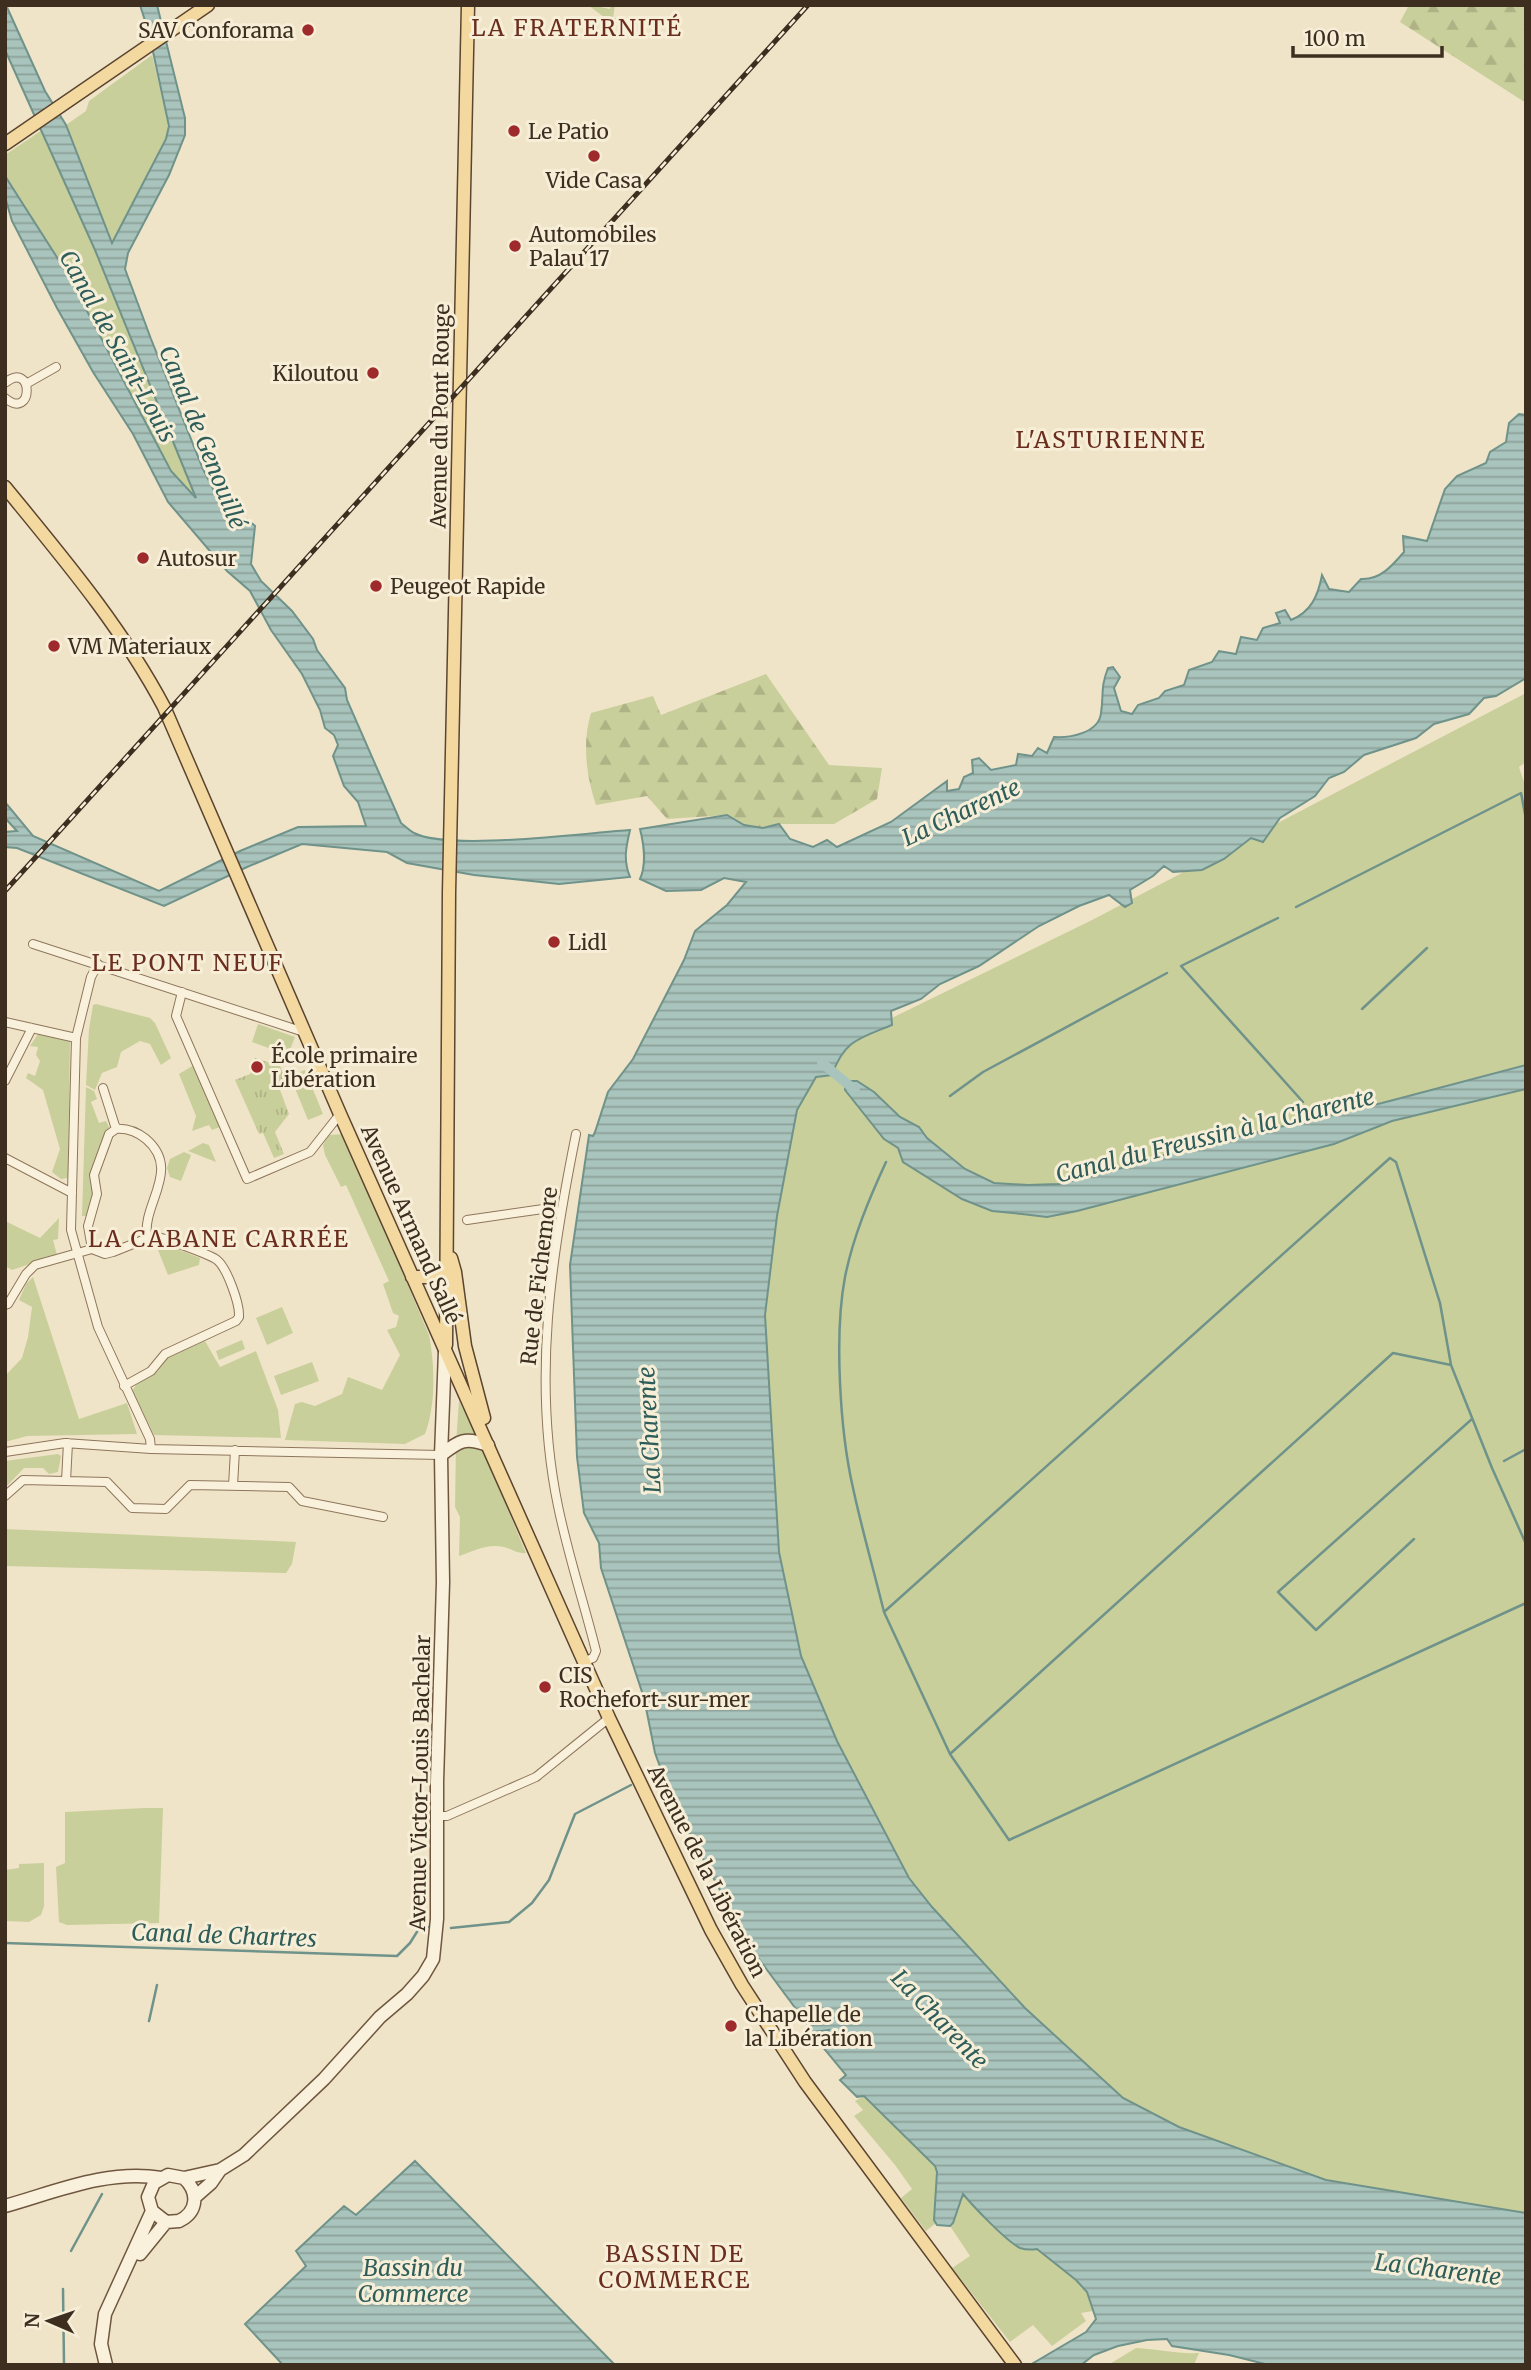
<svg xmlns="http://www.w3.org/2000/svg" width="1531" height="2370" viewBox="0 0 1531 2370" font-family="Merriweather,serif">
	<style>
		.green { fill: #c9cf9b }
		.forest { fill: url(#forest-firs) }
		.park { fill: url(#park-tufts) }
		.water { fill: url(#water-rules); stroke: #6f938a; stroke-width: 2 }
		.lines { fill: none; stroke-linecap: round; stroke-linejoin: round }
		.stream { stroke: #6f938a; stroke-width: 2.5 }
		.canal { stroke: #a9c4bc; stroke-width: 10 }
		.street-casing { stroke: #8d765c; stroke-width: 10 }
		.secondary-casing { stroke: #6f573f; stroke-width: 15 }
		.primary-casing { stroke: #5b4430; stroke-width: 15 }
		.street { stroke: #faf1dc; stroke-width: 8 }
		.secondary { stroke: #faf1dc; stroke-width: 12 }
		.primary { stroke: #f3d9a0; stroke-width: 12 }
		.rail-casing { stroke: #3d2e20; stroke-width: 5 }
		.rail { stroke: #f7eed8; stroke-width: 2.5; stroke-dasharray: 8; stroke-linecap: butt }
		.poi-dot { fill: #9e2a2b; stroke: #f7eed8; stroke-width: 2.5 }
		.labels { text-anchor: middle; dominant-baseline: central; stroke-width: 6; stroke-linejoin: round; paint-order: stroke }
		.poi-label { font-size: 21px; fill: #3d2e20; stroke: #f7eed8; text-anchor: start }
		.street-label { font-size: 21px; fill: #3d2e20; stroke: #f7eed8 }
		.neighbourhood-label { font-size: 23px; letter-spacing: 2px; fill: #6b2e1e; stroke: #f7eed8 }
		.water-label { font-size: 23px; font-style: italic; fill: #2f5d5a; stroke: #f7eed8 }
	</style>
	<defs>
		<pattern id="forest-firs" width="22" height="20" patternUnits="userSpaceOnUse" patternTransform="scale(1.75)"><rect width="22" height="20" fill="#c9cf9b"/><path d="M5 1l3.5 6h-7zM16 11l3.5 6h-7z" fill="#aeb285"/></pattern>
		<pattern id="park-tufts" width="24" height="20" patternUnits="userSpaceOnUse" patternTransform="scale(1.75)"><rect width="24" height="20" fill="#c9cf9b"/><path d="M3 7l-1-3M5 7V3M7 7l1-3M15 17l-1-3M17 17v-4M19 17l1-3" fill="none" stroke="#aeb285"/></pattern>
		<pattern id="water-rules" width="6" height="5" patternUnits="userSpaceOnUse" patternTransform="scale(1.75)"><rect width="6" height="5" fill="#a9c4bc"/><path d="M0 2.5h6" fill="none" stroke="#8ba098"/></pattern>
	</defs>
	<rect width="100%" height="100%" fill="#f0e4c8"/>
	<!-- green -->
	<path class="green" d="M 588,5 L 600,5 L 600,7 L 610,9 L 611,5 L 615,5 L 613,18 L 616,18 L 616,23 L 609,21 Z
		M 152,55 L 169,126 L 166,139 L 111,244 L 66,125 L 86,111 L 89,101 Z
		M 42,130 L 95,250 L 197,500 L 171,471 L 67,273 L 5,176 L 5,155 Z
		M 1526,693 L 1526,762 L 1519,767 L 1526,788 L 1526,2245 L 1146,2140 L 838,1834 L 724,1312 L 810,1058 L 1092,920 Z
		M 96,1004 L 150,1018 L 155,1023 L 171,1058 L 161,1065 L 150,1044 L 140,1041 L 121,1052 L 117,1067 L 102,1073 L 95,1090 L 86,1085 L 89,1029 L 93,1005 Z
		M 258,1024 L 295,1037 L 288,1055 L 252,1042 Z
		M 38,1034 L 70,1040 L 68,1178 L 61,1179 L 52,1172 L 60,1149 L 43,1090 L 26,1078 L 28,1073 L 35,1076 L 40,1061 L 36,1055 L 38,1047 L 30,1046 Z
		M 194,1065 L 220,1127 L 212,1130 L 209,1125 L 192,1131 L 196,1116 L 179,1074 Z
		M 305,1070 L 323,1114 L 308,1120 L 290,1076 Z
		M 86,1087 L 94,1091 L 97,1099 L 91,1102 L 99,1123 L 106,1121 L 109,1127 L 92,1169 L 91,1176 L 95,1193 L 86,1216 L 82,1216 Z
		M 344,1134 L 429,1335 C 435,1365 436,1405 425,1434 L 405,1444 L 285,1440 L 295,1404 L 302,1402 L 315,1406 L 342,1394 L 348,1377 L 382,1390 L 400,1355 L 387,1330 L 396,1327 L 399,1316 L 393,1313 L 383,1284 L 389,1281 L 346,1185 L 341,1187 L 325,1155 L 323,1145 L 329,1135 Z
		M 203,1143 L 209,1145 L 216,1162 L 188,1151 Z
		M 184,1152 L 191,1155 L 181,1181 L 170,1177 L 167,1168 L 170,1159 Z
		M 59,1218 L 58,1239 L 53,1240 L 57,1255 L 12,1270 L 5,1266 L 5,1221 L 40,1238 Z
		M 154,1240 L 200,1258 L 199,1265 L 168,1275 Z
		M 33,1277 L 79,1419 L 127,1403 L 137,1434 L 27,1436 L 5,1442 L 5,1376 L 22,1358 L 28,1337 L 32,1307 L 19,1300 L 26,1284 Z
		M 282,1307 L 293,1333 L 267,1345 L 256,1318 Z
		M 205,1341 L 220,1367 L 256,1351 L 278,1410 L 281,1438 L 154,1435 L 132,1391 L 136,1385 L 158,1371 L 167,1357 Z
		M 312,1362 L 319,1381 L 281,1395 L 274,1376 Z
		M 459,1401 L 479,1441 L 526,1553 C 517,1554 512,1549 504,1547 C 488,1543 474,1551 459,1556 L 460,1517 L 455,1507 L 456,1444 Z
		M 58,1454 L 61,1456 L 58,1472 L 49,1474 L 43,1468 L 24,1468 L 5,1488 L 5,1461 Z
		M 5,1529 L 296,1542 L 292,1564 L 286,1573 L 5,1566 Z
		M 144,1808 L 163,1808 L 159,1923 L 67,1925 L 59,1922 L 56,1867 L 65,1863 L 65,1812 Z
		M 44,1863 L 44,1906 L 41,1915 L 29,1922 L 5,1921 L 5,1870 L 19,1868 L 19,1864 Z
		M 864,2096 L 935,2166 L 937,2172 L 936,2223 L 926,2231 L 901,2198 L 912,2189 L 895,2165 L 854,2116 L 863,2110 L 855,2101 Z
		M 963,2193 L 972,2205 L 1037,2249 L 1076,2280 L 1087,2292 L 1093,2311 L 1081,2313 L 1086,2321 L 1052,2346 L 1033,2325 L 1010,2342 L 952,2268 L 970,2256 L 950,2226 Z
		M 1136,2348 C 1158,2349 1177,2354 1199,2353 L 1194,2365 L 1108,2365 Z"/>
	<!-- forest -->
	<path class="forest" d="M 1409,5 L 1526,5 L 1526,103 L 1400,22 Z
		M 766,674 L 829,765 L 882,768 L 877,799 L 834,824 L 779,824 L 763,828 L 744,825 L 727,815 L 667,819 L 647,796 L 596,805 C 586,776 582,742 591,713 L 653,696 L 661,715 Z"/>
	<!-- park -->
	<path class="park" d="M 255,1058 L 280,1066 L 289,1087 L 280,1090 L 289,1114 L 275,1132 L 284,1154 L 274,1158 L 263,1133 L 259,1134 L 235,1080 L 250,1074 Z
		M 242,1340 L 245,1349 L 219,1360 L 216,1351 Z"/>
	<!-- water -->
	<path class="water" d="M 6,5 L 45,91 L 66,125 L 112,243 L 166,139 L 169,126 L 149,33 L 140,5 L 157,5 L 185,118 L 185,135 L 169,175 L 128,253 L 125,269 L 151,339 L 203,469 L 233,528 L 247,519 L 255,526 L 251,564 L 261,581 L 292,611 L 313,639 L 317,650 L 345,688 L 347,700 L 401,823 C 405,826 409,830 414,833 C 449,851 584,833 630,830 C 626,847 623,860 630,877 L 559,884 L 474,875 L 407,863 L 387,852 L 302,844 L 247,867 L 164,906 L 17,848 L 5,847 L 5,832 L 17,831 L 5,818 L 5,802 L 33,836 L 159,891 L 240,851 L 298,827 L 366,826 L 358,802 L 344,786 L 333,756 L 338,745 L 334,735 L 325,728 L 320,710 L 302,674 L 271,630 L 250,591 L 227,571 L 168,502 L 133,434 L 93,372 L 57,308 L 12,221 L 5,197 L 5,176 L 67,273 L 171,471 L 196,498 L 95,250 L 5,50 Z
		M 1519,414 L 1526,415 L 1526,678 L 1496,696 L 1484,698 L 1469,714 L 1434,724 L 1416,738 L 1364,755 L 1344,772 L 1329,778 L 1315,796 L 1280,818 L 1263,842 L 1251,838 L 1224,859 L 1202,870 L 1173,872 L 1164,866 L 1153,876 L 1130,890 L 1132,903 L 1125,907 L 1109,895 L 1079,906 L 1039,926 L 979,966 L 940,984 L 921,999 L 891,1011 L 892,1025 C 860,1038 844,1040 832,1075 L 816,1077 L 797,1110 L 777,1216 L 765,1315 L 779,1552 L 801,1656 L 837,1741 L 909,1878 L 932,1907 L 1025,2008 L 1123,2098 L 1179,2127 L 1326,2180 L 1526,2213 L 1526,2365 L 1269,2365 L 1229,2355 L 1172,2346 L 1167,2339 L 1147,2340 L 1118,2346 L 1094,2355 L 1081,2365 L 1030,2365 L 1086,2332 L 1096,2319 L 1087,2292 L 1076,2280 L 1037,2249 C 1031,2250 1026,2250 1020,2248 C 1006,2241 973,2206 963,2194 L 953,2223 L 950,2226 L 937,2225 L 934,2220 L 937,2172 L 935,2166 L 864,2096 L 857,2097 L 840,2080 L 846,2075 L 821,2045 L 829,2030 L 813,2032 L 753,1951 L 675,1807 L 655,1753 L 644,1698 L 601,1568 L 599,1543 L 584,1513 L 577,1457 L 570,1265 L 589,1135 L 593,1136 L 595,1132 L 608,1092 L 633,1059 L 684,960 L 695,931 L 727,905 L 746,882 L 724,878 L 701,890 L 666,891 L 640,879 C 647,863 644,845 640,829 L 727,815 L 744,825 L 763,828 L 779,824 L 790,839 L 813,847 L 827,840 L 837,847 L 891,822 L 947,781 L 947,791 L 959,789 L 964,777 L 973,773 L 972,760 L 979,758 L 991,770 L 1016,765 L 1018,754 L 1032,756 L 1038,748 L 1047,753 L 1054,737 C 1070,738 1099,733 1101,713 C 1104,694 1100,689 1108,668 L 1113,667 L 1120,677 L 1114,688 L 1121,711 L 1132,714 L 1138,705 L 1159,698 L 1165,691 L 1184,685 L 1189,670 L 1212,662 L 1219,651 L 1236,654 L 1241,637 L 1257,640 L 1263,628 L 1280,623 L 1276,613 L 1285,610 L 1291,620 C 1311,612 1318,596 1322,575 L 1329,589 L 1349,592 L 1361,579 C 1380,580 1392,566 1404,552 L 1403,536 L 1427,541 L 1445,489 L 1457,476 L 1486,463 L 1490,452 L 1506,442 L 1509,423 Z
		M 1526,1065 L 1526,1089 L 1392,1121 L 1334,1144 L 1077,1211 L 1047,1217 L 1022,1214 L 992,1211 L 962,1199 L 903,1162 L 898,1148 L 884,1139 L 845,1090 L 845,1081 L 857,1081 L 874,1092 L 900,1117 L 919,1127 L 927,1138 L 965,1169 L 994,1183 L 1028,1185 L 1059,1184 L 1105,1173 L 1177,1151 L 1382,1103 Z
		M 415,2161 L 615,2365 L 283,2365 L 245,2324 L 306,2266 L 296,2251 L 344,2206 L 356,2215 Z"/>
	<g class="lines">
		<!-- stream -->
		<path class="stream" d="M 1296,907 L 1521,793 L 1526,819
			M 1278,918 L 1181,966 L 1303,1102
			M 1362,1009 L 1427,948
			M 950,1096 L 983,1072 L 1167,973
			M 1504,1461 L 1526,1449
			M 1414,1539 L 1316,1630 L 1278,1592 L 1472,1419
			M 1526,1544 L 1492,1468 L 1451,1365 L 1393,1353 L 950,1754 L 1009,1840 L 1526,1603
			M 884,1612 C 874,1571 862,1530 853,1488 C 840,1431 834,1335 845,1277 C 853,1237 869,1199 886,1162
			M 950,1754 L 884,1612 L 1390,1158 L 1396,1162 L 1440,1303 L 1451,1365
			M 655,1776 L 665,1773
			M 451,1928 L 509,1922 L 532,1903 L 549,1880 L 575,1814 L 631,1785
			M 5,1943 L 397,1956 L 410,1943 L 420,1927 L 428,1927
			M 149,2021 L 157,1985
			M 71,2251 L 102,2194
			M 63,2289 L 64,2365"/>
		<!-- canal -->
		<path class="canal" d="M 822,1063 L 855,1090"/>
		<!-- street casing -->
		<g class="street-casing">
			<path id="street" d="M 5,383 C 34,359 34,422 5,398
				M 26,384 L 56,367
				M 33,944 L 304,1032
				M 98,964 L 91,977 L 76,1038 L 71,1230 L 98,1327 L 150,1439 L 151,1449
				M 182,992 L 176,1016 L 247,1179 L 310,1152 L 340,1114
				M 5,1022 L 76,1038
				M 5,1081 L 32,1028
				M 103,1088 L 116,1129 C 127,1128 137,1132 146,1139 C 182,1170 142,1203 147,1237
				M 576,1134 C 551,1257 532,1381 558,1506 C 568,1555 584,1603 596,1651 L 593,1658 L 585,1661
				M 5,1158 L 72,1193
				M 467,1220 L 550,1208 L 560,1213
				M 92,1249 L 88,1226 L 97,1194 L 94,1175 L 109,1134 L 116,1129
				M 5,1305 L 8,1304 L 26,1274 L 35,1265 L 92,1249 L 105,1254 L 113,1252 L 153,1236 C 162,1237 211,1255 217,1260 C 227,1268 240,1304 239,1317 L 236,1321 L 165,1354 L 151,1371 L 124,1386
				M 5,1452 L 65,1443 L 151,1449 L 441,1455
				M 66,1481 L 68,1443
				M 233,1486 L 235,1450
				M 5,1496 L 23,1480 L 107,1482 L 132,1508 L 166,1509 L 190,1485 L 289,1487 L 302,1501 L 383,1517
				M 437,1816 L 447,1816 L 536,1777 L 609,1718"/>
		</g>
		<!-- secondary casing -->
		<g class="secondary-casing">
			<path id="secondary" d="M 441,1455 C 460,1440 465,1437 488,1445
				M 184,2178 C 199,2192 198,2212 179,2221 L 166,2222 L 152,2211 L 148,2197 L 154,2183 L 168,2175 L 184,2178 L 220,2170 L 244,2155 L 324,2079 L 380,2017 L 407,1994 L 423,1976 L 433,1959 L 437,1919 L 437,1782 L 443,1582 L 441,1455 L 445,1351
				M 195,2197 L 211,2183 L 220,2170
				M 5,2206 C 55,2192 108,2169 161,2178
				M 140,2254 L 166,2222
				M 106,2365 L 101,2344 L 105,2314 L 152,2211"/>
		</g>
		<!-- primary casing -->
		<g class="primary-casing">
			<path id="primary" d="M 5,144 L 208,5
				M 5,487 C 63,558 121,626 164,707 L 340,1114 L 609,1718 L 711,1930 L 742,1985 L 805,2082 L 1015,2365
				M 451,1258 L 455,1272 L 465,1346 L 484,1418
				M 412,1277 L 432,1277 L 447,1269
				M 446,1345 L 449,893 L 468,5"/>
		</g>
		<!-- street -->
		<use href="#street" class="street"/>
		<!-- secondary -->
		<use href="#secondary" class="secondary"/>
		<!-- primary -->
		<use href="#primary" class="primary"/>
		<!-- rail casing -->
		<g class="rail-casing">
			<path id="rail" d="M 5,891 L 808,5"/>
		</g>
		<!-- rail -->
		<use href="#rail" class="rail"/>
	</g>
	<!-- markers -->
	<g class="poi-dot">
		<circle cx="308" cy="30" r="7"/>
		<circle cx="514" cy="131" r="7"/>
		<circle cx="594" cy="156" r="7"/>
		<circle cx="515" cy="246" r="7"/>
		<circle cx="373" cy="373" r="7"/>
		<circle cx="143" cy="558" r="7"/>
		<circle cx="376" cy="586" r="7"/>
		<circle cx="54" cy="646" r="7"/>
		<circle cx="554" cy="942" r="7"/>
		<circle cx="257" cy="1067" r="7"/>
		<circle cx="545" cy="1687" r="7"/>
		<circle cx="731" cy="2026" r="7"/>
	</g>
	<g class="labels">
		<!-- poi labels -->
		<g class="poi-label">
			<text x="294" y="30" text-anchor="end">SAV Conforama</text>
			<text x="528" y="131">Le Patio</text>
			<text x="594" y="180" text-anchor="middle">Vide Casa</text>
			<text x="529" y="234">Automobiles<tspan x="529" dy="24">Palau 17</tspan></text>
			<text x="359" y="373" text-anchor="end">Kiloutou</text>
			<text x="157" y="558">Autosur</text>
			<text x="390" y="586">Peugeot Rapide</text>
			<text x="68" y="646">VM Materiaux</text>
			<text x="568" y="942">Lidl</text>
			<text x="271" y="1055">École primaire<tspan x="271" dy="24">Libération</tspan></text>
			<text x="559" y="1675">CIS<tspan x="559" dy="24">Rochefort-sur-mer</tspan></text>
			<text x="745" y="2014">Chapelle de<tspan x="745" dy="24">la Libération</tspan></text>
		</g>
		<!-- street labels -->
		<g class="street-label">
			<text transform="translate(440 416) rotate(-89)">Avenue du Pont Rouge</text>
			<text transform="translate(411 1224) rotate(66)">Avenue Armand Sallé</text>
			<text transform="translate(539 1276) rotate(-83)">Rue de Fichemore</text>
			<text transform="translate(420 1783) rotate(-89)">Avenue Victor-Louis Bachelar</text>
			<text transform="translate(707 1871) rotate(63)">Avenue de la Libération</text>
		</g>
		<!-- neighbourhood labels -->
		<g class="neighbourhood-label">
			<text x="577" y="27">LA FRATERNITÉ</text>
			<text x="1111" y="439">L'ASTURIENNE</text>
			<text x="188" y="962">LE PONT NEUF</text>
			<text x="219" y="1238">LA CABANE CARRÉE</text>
			<text x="675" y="2253">BASSIN DE<tspan x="675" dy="26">COMMERCE</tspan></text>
		</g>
		<!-- water labels -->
		<g class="water-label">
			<text transform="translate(118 346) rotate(61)">Canal de Saint-Louis</text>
			<text transform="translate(203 437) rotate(68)">Canal de Genouillé</text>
			<text transform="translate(961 812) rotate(-25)">La Charente</text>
			<text transform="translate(1215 1135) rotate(-14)">Canal du Freussin à la Charente</text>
			<text transform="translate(649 1430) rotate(-93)">La Charente</text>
			<text transform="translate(224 1935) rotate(2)">Canal de Chartres</text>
			<text transform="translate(940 2019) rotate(46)">La Charente</text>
			<text x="413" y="2267">Bassin du<tspan x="413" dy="26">Commerce</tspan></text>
			<text transform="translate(1438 2269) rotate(7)">La Charente</text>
		</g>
	</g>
	<!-- border -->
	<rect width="1531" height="2370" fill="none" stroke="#3d2e20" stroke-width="14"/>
	<!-- north arrow -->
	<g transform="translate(49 2321) rotate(272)" stroke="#f7eed8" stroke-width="5" paint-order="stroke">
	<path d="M0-5L12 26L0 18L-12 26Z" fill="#3d2e20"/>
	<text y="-10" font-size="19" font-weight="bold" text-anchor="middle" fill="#3d2e20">N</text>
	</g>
	<!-- scale -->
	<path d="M1293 46v10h149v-10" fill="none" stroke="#3d2e20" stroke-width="3.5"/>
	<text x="1304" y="46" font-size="21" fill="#3d2e20" stroke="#f7eed8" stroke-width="5" paint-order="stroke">100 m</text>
</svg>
